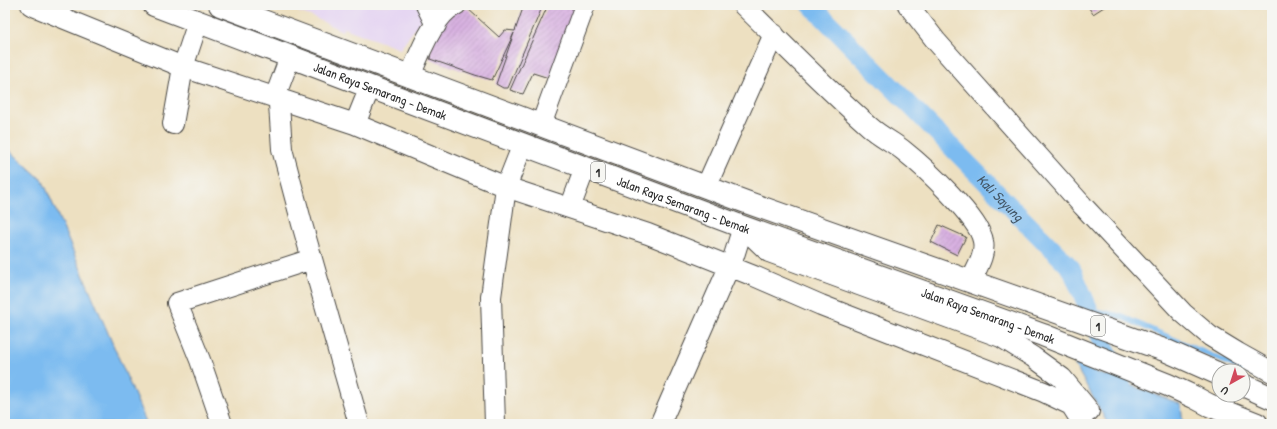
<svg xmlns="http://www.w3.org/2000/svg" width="1277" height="429" viewBox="0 0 1277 429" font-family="'Patrick Hand',sans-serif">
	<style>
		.built { fill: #e4d3f2 }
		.water { fill: #7cbbf0; stroke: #54738e }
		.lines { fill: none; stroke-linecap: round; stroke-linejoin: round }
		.stream { stroke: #7cbbf0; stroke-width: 5.5 }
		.canal { stroke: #7cbbf0; stroke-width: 19 }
		.building { fill: url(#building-hatch) }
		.minor-casing { stroke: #484642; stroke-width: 22 }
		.highway-casing { stroke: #484642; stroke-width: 24 }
		.minor { stroke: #fff; stroke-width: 20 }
		.highway { stroke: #fff; stroke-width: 22 }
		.labels { text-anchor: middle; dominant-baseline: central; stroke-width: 3.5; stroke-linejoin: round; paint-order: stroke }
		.shield { fill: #f6f6f2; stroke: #686867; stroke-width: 1 }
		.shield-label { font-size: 12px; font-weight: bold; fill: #2b2b2b }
		.street-label { font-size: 13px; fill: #2b2b2b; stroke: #f6f6f2 }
		.water-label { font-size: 14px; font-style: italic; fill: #435666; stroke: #f6f6f2 }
	</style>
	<defs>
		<pattern id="building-hatch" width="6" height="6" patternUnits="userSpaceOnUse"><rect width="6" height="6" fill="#d8b0e1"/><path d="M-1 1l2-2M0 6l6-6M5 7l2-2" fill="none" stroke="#af8fb7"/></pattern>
	</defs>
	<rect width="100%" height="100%" fill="#f6f6f2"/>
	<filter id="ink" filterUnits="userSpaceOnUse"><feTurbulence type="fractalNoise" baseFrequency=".025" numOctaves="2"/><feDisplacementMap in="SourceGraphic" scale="8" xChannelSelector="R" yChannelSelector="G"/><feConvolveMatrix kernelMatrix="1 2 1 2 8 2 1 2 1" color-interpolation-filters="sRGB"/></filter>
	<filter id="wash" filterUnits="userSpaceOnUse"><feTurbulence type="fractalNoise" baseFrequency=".012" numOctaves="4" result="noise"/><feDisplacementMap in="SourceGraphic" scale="16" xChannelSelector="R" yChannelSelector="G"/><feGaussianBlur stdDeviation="0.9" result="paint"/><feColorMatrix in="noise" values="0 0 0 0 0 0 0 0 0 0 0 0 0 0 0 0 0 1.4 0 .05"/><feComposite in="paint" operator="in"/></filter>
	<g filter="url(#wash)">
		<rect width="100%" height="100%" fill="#ede0c1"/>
		<!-- built -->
		<path class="built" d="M 279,5 L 417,5 L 424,16 L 400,49 L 344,28 L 342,31 L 313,17 Z"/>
		<!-- water -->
		<path class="water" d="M 5,146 L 43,181 L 147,424 L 5,424 Z
			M 1074,364 L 1181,404 L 1183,424 L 1108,424 L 1080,374 Z"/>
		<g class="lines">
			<!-- stream -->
			<path class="stream" d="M 1090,310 L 1120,316 L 1272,382"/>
			<!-- canal -->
			<path class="canal" id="s1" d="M 811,5 L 1071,268 L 1138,424"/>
		</g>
		<g id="blocks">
			<!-- building -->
			<path class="building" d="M 524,5 L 543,5 L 508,88 L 503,88 L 496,84 L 514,33 L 492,80 L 475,75 L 430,59 L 431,46 L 449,14 L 467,8 L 499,37 L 505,30 L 515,31 Z
				M 548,5 L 580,5 L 552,79 L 533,73 L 523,94 L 510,90 Z
				M 1087,5 L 1107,5 L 1093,14 Z
				M 939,225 L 966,237 L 957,255 L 931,242 Z"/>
		</g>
	</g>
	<g filter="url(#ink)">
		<use href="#blocks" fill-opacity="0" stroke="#484642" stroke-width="1"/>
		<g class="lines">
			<!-- minor casing -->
			<g class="minor-casing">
				<path id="minor" d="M 31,5 L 183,67 L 355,124 L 506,187 L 648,234 L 754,276 L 821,305 L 1044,392 L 1071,405 L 1083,424
					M 426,5 L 436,25
					M 743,5 C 785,46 826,88 870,127 C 880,136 893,142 904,151 C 923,166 980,219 983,241 C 986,255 976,269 971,281
					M 908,5 L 936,41 L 1083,206 L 1183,313 L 1210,336 L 1238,353 L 1272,372
					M 290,57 L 278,89 L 282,149 L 302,224 L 359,424
					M 410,77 C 418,56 435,13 456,5
					M 173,124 L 183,67 L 198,22
					M 355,124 L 370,87
					M 541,125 L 585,5
					M 706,187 L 774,34
					M 570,208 L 585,168
					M 743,227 L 769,252 L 1001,337 L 1033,357 L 1062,378 L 1086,407 L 1089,411
					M 222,424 L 200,360 L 177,303 L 312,259
					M 495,424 L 491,297 L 506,187 L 523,144
					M 660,424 L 729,267 L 732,262 L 743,227"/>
			</g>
			<!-- highway casing -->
			<g class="highway-casing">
				<g id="highway">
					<path id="s2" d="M 154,5 L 370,87 L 743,227 L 1043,335 L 1168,385 L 1194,397 L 1209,405 L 1257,424"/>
					<path d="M 220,5 L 746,202 L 1167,351 L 1219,374"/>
					<path d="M 1243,385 L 1272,398"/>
				</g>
			</g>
			<!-- minor -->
			<use href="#minor" class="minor"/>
			<!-- highway -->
			<use href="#highway" class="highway"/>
		</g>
	</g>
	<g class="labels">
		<!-- shield labels -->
		<g class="shield">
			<rect x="591" y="162" width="14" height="20" rx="3"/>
			<rect x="1091" y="316" width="14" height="20" rx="3"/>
		</g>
		<g class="shield-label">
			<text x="598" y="172">1</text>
			<text x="1098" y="326">1</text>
		</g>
		<!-- street labels -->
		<g class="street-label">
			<text stroke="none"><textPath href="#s2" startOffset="242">Jalan Raya Semarang - Demak</textPath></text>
			<text stroke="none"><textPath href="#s2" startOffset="566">Jalan Raya Semarang - Demak</textPath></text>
			<text stroke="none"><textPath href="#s2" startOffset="890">Jalan Raya Semarang - Demak</textPath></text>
		</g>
		<!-- water labels -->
		<g class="water-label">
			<text stroke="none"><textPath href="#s1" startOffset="270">Kali Sayung</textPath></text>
		</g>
	</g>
	<!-- margin -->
	<rect width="1277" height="429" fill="none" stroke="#f6f6f2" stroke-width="20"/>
	<!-- north arrow -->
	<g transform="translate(1231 383) rotate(219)"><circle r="19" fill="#f6f6f2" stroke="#a5a5a2"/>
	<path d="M0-3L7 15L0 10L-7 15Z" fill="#d1495b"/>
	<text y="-6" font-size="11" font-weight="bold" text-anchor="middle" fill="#2b2b2b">U</text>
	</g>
</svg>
